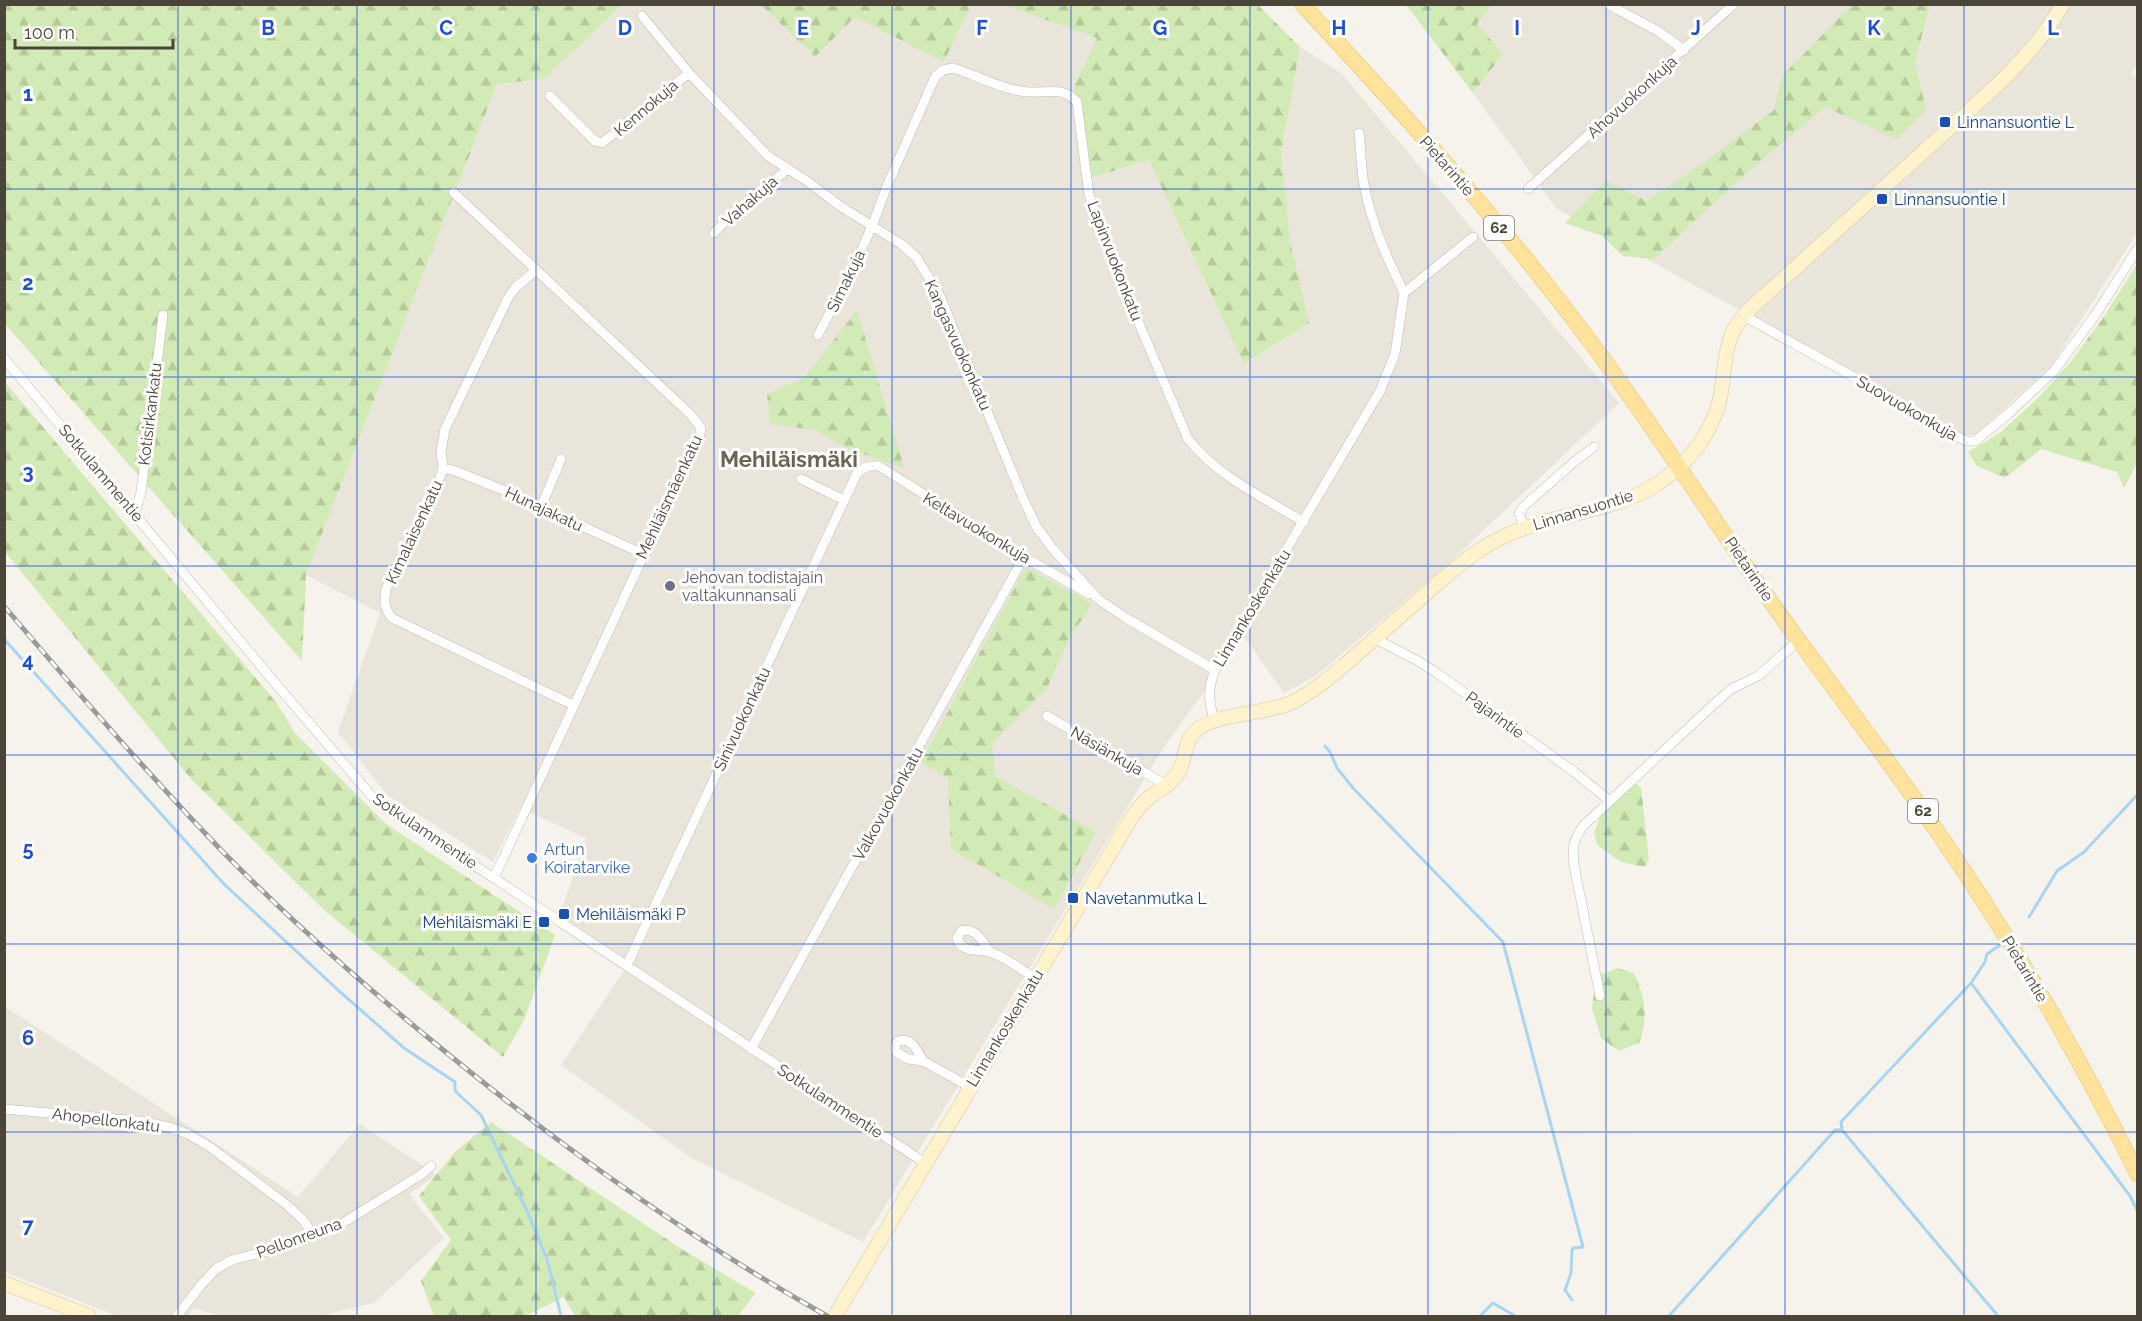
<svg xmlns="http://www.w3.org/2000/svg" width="2142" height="1321" viewBox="0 0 2142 1321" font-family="Raleway,sans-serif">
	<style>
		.residential { fill: #eae5da }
		.forest { fill: url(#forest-firs) }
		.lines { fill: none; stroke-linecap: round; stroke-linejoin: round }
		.stream { stroke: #a9d4f2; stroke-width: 3 }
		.street-casing { stroke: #c2bbae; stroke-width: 10 }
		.secondary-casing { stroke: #d6c79b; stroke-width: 15 }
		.primary-casing { stroke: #e6c16a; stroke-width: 16 }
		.street { stroke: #fff; stroke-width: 9 }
		.secondary { stroke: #fff3cd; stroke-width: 14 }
		.primary { stroke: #ffe39c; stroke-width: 15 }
		.rail-casing { stroke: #9a9a9a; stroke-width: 5 }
		.rail { stroke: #fff; stroke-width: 3; stroke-dasharray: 9; stroke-linecap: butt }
		.grid { fill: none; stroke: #1d4ed8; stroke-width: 1.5; stroke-opacity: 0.55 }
		.transit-dot { fill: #1a4fb4; stroke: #fff; stroke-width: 2 }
		.worship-dot { fill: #6b7280; stroke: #fff; stroke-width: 2 }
		.shop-dot { fill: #3f7fe0; stroke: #fff; stroke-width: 2 }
		.labels { text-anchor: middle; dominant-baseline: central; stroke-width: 6; stroke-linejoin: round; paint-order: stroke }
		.shield { fill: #fff; stroke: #817c74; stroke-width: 1.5 }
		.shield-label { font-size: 15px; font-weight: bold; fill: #4b4439 }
		.street-label { font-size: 16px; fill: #4b4439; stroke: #fff }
		.transit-label { font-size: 16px; fill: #164399; stroke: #fff; text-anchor: start }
		.worship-label { font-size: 16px; fill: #5b616d; stroke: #fff; text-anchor: start }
		.shop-label { font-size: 16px; fill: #366cbe; stroke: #fff; text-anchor: start }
		.district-label { font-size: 22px; font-weight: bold; fill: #6e6250; stroke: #fff }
		.grid-label { font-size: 20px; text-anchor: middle; font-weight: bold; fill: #1d4ed8; stroke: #fff; stroke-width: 6; stroke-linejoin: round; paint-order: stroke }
	</style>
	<defs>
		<pattern id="forest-firs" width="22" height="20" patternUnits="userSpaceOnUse" patternTransform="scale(1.5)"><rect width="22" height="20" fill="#d2eab5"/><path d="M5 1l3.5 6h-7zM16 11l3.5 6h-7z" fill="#b6ca9c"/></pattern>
	</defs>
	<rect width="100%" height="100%" fill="#f6f3ec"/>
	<!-- residential -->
	<path class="residential" d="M 623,5 L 761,5 L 815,57 L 855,17 L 944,62 L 971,5 L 1005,5 L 1098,38 L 1074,87 L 1092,178 L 1149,160 L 1245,364 L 1309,323 L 1290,244 L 1281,153 L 1300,47 L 1342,74 L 1619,403 L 1449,563 L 1317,675 L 1284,693 L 1244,637 L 1164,747 L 863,1242 L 693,1159 L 561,1065 L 624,971 L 556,926 L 586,838 L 520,808 L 493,862 L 387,795 L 338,732 L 380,613 L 306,575 L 497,84 L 544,78 Z
		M 1491,5 L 2137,5 L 2137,65 L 2131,75 L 2138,79 L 2137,233 L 2052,365 L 1976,435 L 1964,435 L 1557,209 L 1473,93 L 1503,54 L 1476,24 Z
		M 4,1006 L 298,1197 L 360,1124 L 437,1175 L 409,1194 L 444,1238 L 374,1303 L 320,1316 L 220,1316 L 193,1308 L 188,1316 L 117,1316 L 5,1272 Z"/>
	<!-- forest -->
	<path class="forest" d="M 5,5 L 622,5 L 544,79 L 497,84 L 306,575 L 302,661 L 5,324 Z
		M 761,5 L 971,5 L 944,62 L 855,17 L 815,57 Z
		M 1005,5 L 1258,5 L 1300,47 L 1281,153 L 1290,240 L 1309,323 L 1244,364 L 1149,160 L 1091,178 L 1074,87 L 1097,38 Z
		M 1406,5 L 1491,5 L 1477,24 L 1503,54 L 1473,93 Z
		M 1852,5 L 1930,5 L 1915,62 L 1926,110 L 1897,139 L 1825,107 L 1743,176 L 1654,259 L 1623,256 L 1602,236 L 1565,223 L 1605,181 L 1647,201 L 1702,164 L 1774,110 L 1782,76 Z
		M 2137,264 L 2137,463 L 2124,488 L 2117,472 L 2041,449 L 2005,478 L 1977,466 L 1968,452 L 2001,432 L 2040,396 L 2072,360 L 2103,318 Z
		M 857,310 L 904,468 L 851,450 L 815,430 L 770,424 L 767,395 L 805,377 Z
		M 4,381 L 276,702 L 295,733 L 386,824 L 555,935 L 524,1020 L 503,1057 L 323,909 L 191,779 L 5,552 Z
		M 1026,567 L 1092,604 L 1069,639 L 1047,688 L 992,744 L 995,776 L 1096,832 L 1054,909 L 951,849 L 948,778 L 921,762 Z
		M 1634,782 L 1641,788 L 1649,859 L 1645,867 L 1621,862 L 1597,845 L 1594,832 L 1601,815 Z
		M 1617,968 L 1634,973 C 1645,998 1649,1017 1639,1043 L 1619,1051 L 1601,1038 L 1592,1008 L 1596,977 Z
		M 491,1122 L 683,1250 L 756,1293 L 738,1316 L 575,1316 L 564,1297 L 525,1316 L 434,1316 L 421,1281 L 451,1240 L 419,1196 L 456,1151 Z"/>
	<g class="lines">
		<!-- stream -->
		<path class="stream" d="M 4,639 L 224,884 L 338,990 L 404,1048 L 455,1082 L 455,1091 L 481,1115 L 527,1211 L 547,1259 L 561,1316
			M 1325,746 L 1330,752 L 1337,768 L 1353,788 L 1503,942 L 1583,1247 L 1573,1248 L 1572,1251 L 1571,1273 L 1565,1290 L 1572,1300
			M 2029,917 L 2057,871 L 2084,852 L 2138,794
			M 1971,983 L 2130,1196 L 2138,1212
			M 1480,1316 L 1493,1303 L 1515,1316
			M 1669,1316 L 1835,1130 L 1842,1130
			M 1998,1316 L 1842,1130 L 1841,1122 L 1971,983 L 1985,962 L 1987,954 L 2000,945"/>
		<!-- street casing -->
		<g class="street-casing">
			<path id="street" d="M 1607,4 L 1658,31 L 1684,50
				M 642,16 L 689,73 L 768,156 L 807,181 L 840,206 L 901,244 L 916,257 L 939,294 L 1022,496 L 1036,526 L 1053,549 L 1098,599 L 1126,618 L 1215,670
				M 550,96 L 595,141 L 602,143 L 689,73
				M 1359,133 C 1361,150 1361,168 1364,184 C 1371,223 1387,258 1404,293
				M 1528,189 L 1734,4
				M 453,192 L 691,415 L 701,428 L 700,434 L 494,878
				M 714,233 L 736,210 L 787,170
				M 536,270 L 515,288 L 508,298 L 445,429 L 441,451 L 443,469 L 439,480 L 386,589 C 384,602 384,608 392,618 L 573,705
				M 1744,316 L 1872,387 L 1942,429 L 1966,441 L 1975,441 L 2008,414 L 2054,371 L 2096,314 L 2138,248
				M 818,335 L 853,269 L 872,226 L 887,186 L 935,77 L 943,70 L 953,68 C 976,75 1005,91 1029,92 C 1048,93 1063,86 1077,102 L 1089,195 L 1141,328 L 1188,439 C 1217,476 1264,498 1304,522
				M 4,358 L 276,684 L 375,800 L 391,812 L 494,878 L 925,1163
				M 443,469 L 453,470 L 508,492 L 643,554
				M 801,479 L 844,500
				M 541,507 L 561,459
				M 135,513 L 141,492 L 163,315
				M 1525,528 L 1519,513 L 1523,507 L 1574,462 L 1594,447
				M 1374,638 L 1418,661 L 1437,673 L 1573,771 L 1610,801
				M 1047,716 L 1168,786
				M 1214,721 C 1209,700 1207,691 1215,670 L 1380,391 L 1395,354 L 1404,293 L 1473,237
				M 990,952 C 983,941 975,927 961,931 L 957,938 C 961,953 977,949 989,952 C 1003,955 1023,971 1035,978
				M 627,965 L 857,473 C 864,467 869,465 879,466 L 1024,557 L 1089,594
				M 1600,996 L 1574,865 C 1572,849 1573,840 1583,826 L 1712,706 L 1731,689 L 1758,676 L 1799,640
				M 751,1049 L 1024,557
				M 923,1061 C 917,1050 912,1037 898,1041 L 895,1046 L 896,1052 L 908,1059 L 923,1061 L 970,1087
				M 4,1109 L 139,1121 L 169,1127 L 188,1134 L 210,1147 L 287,1205 L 304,1221 L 313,1235
				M 177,1316 L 201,1285 L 216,1269 L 232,1260 L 272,1250 L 333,1229 L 422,1174 L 431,1166"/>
		</g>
		<!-- secondary casing -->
		<g class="secondary-casing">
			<path id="secondary" d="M 4,1283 L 89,1316
				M 835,1316 L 1130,820 C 1136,811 1142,803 1151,796 C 1161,788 1171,785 1178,773 C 1187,758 1183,741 1198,729 C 1215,714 1268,714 1293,702 C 1316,690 1335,673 1355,656 C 1380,634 1405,612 1430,590 C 1453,570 1475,550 1503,537 C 1555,511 1621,514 1668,476 C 1692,458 1711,432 1719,403 C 1725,379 1723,349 1735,328 C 1739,320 1746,313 1752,307 L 1994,88 C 2021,62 2044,37 2063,4"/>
		</g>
		<!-- primary casing -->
		<g class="primary-casing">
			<path id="primary" d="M 1302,4 C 1394,103 1485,204 1567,311 C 1640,405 1703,505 1771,602 C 1827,681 1887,757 1941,837 C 2015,945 2080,1058 2138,1175"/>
		</g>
		<!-- street -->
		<use href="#street" class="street"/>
		<!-- secondary -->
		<use href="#secondary" class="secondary"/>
		<!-- primary -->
		<use href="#primary" class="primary"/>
		<!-- rail casing -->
		<g class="rail-casing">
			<path id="rail" d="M 4,606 C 75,690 147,773 223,852 C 289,919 359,981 431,1040 C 555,1143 687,1237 827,1316"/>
		</g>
		<!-- rail -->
		<use href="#rail" class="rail"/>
	</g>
	<!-- grid -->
	<path class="grid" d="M 178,4 L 178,1316M 357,4 L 357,1316M 536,4 L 536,1316M 714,4 L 714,1316M 892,4 L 892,1316M 1071,4 L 1071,1316M 1250,4 L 1250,1316M 1428,4 L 1428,1316M 1606,4 L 1606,1316M 1785,4 L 1785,1316M 1964,4 L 1964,1316M 4,189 L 2138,189M 4,377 L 2138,377M 4,566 L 2138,566M 4,755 L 2138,755M 4,944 L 2138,944M 4,1132 L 2138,1132"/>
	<!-- markers -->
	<g class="transit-dot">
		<rect x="1939" y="116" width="12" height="12" rx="3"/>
		<rect x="1876" y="193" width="12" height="12" rx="3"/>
		<rect x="1067" y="892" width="12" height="12" rx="3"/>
		<rect x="558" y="908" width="12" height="12" rx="3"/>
		<rect x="538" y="916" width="12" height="12" rx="3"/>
	</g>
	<circle class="worship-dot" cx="670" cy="586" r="6"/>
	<circle class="shop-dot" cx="532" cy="858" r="6"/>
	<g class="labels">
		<!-- shield labels -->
		<g class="shield">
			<rect x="1484" y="216" width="30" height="24" rx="4.5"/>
			<rect x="1908" y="799" width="30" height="24" rx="4.5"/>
		</g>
		<g class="shield-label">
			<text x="1499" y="228">62</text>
			<text x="1923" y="811">62</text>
		</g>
		<!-- street labels -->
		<g class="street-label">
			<text transform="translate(1632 97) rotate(-42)">Ahovuokonkuja</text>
			<text transform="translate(646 108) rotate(-40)">Kennokuja</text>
			<text transform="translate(1447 166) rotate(49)">Pietarintie</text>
			<text transform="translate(750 201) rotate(-41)">Vahakuja</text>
			<text transform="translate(1115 261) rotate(69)">Lapinvuokonkatu</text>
			<text transform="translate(846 281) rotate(-64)">Simakuja</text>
			<text transform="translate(958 345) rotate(66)">Kangasvuokonkatu</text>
			<text transform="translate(1907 408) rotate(30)">Suovuokonkuja</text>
			<text transform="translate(150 414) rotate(-83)">Kotisirkankatu</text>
			<text transform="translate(101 473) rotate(50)">Sotkulammentie</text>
			<text transform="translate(669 497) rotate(-65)">Mehiläismäenkatu</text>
			<text transform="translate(544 509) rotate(25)">Hunajakatu</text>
			<text transform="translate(1583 510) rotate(-17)">Linnansuontie</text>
			<text transform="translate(977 528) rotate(31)">Keltavuokonkuja</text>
			<text transform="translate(414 532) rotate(-65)">Kimalaisenkatu</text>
			<text transform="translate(1749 569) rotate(56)">Pietarintie</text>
			<text transform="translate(1252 608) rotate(-59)">Linnankoskenkatu</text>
			<text transform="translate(1495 715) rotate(36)">Pajarintie</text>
			<text transform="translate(742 719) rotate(-65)">Sinivuokonkatu</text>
			<text transform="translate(1107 751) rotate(30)">Näsiänkuja</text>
			<text transform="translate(888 804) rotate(-61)">Valkovuokonkatu</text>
			<text transform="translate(425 831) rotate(34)">Sotkulammentie</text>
			<text transform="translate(2025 969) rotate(59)">Pietarintie</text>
			<text transform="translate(1005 1028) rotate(-59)">Linnankoskenkatu</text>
			<text transform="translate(830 1101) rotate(33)">Sotkulammentie</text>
			<text transform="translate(106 1120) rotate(7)">Ahopellonkatu</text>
			<text transform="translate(299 1238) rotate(-20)">Pellonreuna</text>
		</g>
		<!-- transit labels -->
		<g class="transit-label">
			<text x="1957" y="122">Linnansuontie L</text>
			<text x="1894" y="199">Linnansuontie I</text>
			<text x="1085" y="898">Navetanmutka L</text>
			<text x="576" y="914">Mehiläismäki P</text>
			<text x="532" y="922" text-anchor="end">Mehiläismäki E</text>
		</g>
		<!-- worship labels -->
		<g class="worship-label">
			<text x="682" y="577">Jehovan todistajain<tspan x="682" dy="18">valtakunnansali</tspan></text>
		</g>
		<!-- shop labels -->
		<g class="shop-label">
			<text x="544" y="849">Artun<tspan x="544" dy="18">Koiratarvike</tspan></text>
		</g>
		<!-- district labels -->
		<g class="district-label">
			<text x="789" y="459">Mehiläismäki</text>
		</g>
	</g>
	<g class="grid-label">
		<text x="268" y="35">B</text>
		<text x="446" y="35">C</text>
		<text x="625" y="35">D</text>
		<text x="803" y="35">E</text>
		<text x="982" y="35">F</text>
		<text x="1160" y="35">G</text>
		<text x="1339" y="35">H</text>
		<text x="1517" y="35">I</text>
		<text x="1696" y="35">J</text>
		<text x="1874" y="35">K</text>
		<text x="2053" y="35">L</text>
		<text x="28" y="101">1</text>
		<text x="28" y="290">2</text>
		<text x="28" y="479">3</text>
		<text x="28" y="667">4</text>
		<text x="28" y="856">5</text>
		<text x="28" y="1045">6</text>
		<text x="28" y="1233">7</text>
	</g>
	<!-- border -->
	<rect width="2142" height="1321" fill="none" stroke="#4b4439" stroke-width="12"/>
	<!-- scale -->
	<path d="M15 39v9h158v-9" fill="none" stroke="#4b4439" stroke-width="3"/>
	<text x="24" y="39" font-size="18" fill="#4b4439" stroke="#ffffff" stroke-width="4.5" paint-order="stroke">100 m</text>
</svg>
